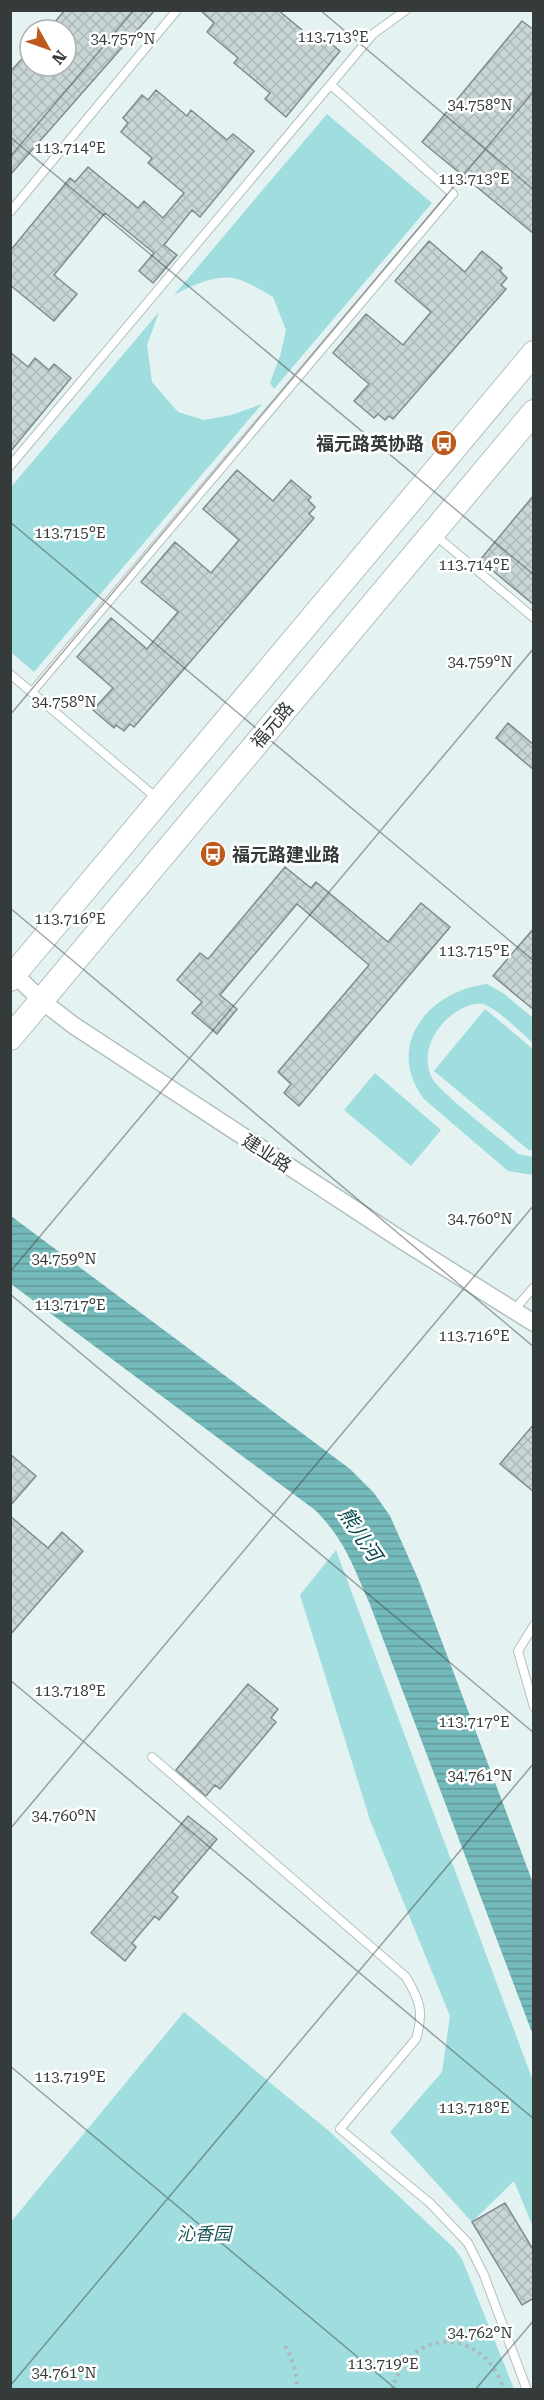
<svg xmlns="http://www.w3.org/2000/svg" width="544" height="2400" viewBox="0 0 544 2400" font-family="'Roboto Serif','Noto Sans SC',serif">
	<style>
		.green { fill: #a0ddde }
		.water { fill: url(#water-rules) }
		.building { fill: url(#building-cross-hatch); stroke: #808c8d; stroke-width: 1.5 }
		.lines { fill: none; stroke-linecap: round; stroke-linejoin: round }
		.lane-casing { stroke: #b2c0c0; stroke-width: 10 }
		.street-casing { stroke: #b2c0c0; stroke-width: 19 }
		.secondary-casing { stroke: #b2c0c0; stroke-width: 26 }
		.path { stroke: #adb9b9; stroke-width: 4; stroke-dasharray: 3 4.5; stroke-linecap: butt }
		.lane { stroke: #fff; stroke-width: 8 }
		.street { stroke: #fff; stroke-width: 16 }
		.secondary { stroke: #fff; stroke-width: 24 }
		.ticks { fill: none; stroke: #353b3b; stroke-width: 1.5; stroke-opacity: 0.45 }
		.labels { text-anchor: middle; dominant-baseline: central; stroke-width: 5; stroke-linejoin: round; paint-order: stroke }
		.poi-label { font-size: 18px; font-weight: bold; fill: #353b3b; stroke: #fff; text-anchor: end }
		.street-label { font-size: 18px; fill: #353b3b; stroke: #fff }
		.park-label { font-size: 18px; font-style: italic; fill: #1b5657; stroke: #fff }
		.water-label { font-size: 20px; font-style: italic; fill: #024647; stroke: #fff }
		.ticks-label { font-size: 15px; text-anchor: middle; fill: #353b3b; stroke: #fff; stroke-width: 5; stroke-linejoin: round; paint-order: stroke }
	</style>
	<defs>
		<pattern id="water-rules" width="6" height="5" patternUnits="userSpaceOnUse" patternTransform="scale(1.5)"><rect width="6" height="5" fill="#75babb"/><path d="M0 2.5h6" fill="none" stroke="#619899"/></pattern>
		<pattern id="building-cross-hatch" width="8" height="8" patternUnits="userSpaceOnUse" patternTransform="scale(1.5)"><rect width="8" height="8" fill="#c9d6d6"/><path d="M0 0l8 8M0 8l8-8" fill="none" stroke="#adb9b9"/></pattern>
	</defs>
	<rect width="100%" height="100%" fill="#e4f2f2"/>
	<!-- green -->
	<path class="green" d="M 327,114 L 432,203 L 274,389 L 270,383 L 280,356 L 286,330 L 273,297 C 263,291 253,285 243,281 C 220,271 194,285 174,295 Z
		M 159,312 L 147,345 L 152,382 L 178,412 L 204,420 L 231,415 L 262,404 L 34,672 L 11,652 L 11,487 Z
		M 487,984 L 503,993 L 533,1018 L 533,1043 C 521,1033 497,1008 483,1004 C 476,1002 467,1006 461,1009 C 437,1022 419,1051 432,1078 C 440,1093 501,1139 518,1154 L 533,1157 L 533,1175 L 508,1171 L 424,1099 C 384,1046 428,991 487,984 Z
		M 485,1009 L 533,1049 L 534,1146 L 530,1151 L 434,1071 Z
		M 375,1073 L 441,1130 L 411,1166 L 344,1110 Z
		M 336,1550 L 533,2081 L 533,2227 L 514,2181 L 472,2222 L 390,2132 L 442,2072 L 450,2016 L 370,1820 L 300,1595 Z
		M 184,2012 L 329,2131 L 454,2248 L 462,2259 L 514,2389 L 11,2389 L 11,2222 Z"/>
	<!-- water -->
	<path class="water" d="M 11,1216 L 350,1469 L 374,1493 L 390,1516 L 419,1581 L 533,1883 L 533,2035 L 369,1602 C 352,1564 345,1540 315,1510 L 11,1284 Z"/>
	<!-- building -->
	<path class="building" d="M 65,10 L 155,10 L 10,175 L 10,72 L 30,50 L 30,66 L 66,66 L 66,30 L 48,30 Z
		M 200,10 L 278,10 L 314,40 L 319,34 L 340,51 L 286,117 L 265,99 L 270,93 L 234,63 L 238,58 L 207,32 L 214,23 Z
		M 522,21 L 534,30 L 534,234 L 422,142 Z
		M 156,90 L 187,116 L 191,110 L 227,140 L 233,134 L 254,151 L 200,217 L 192,210 L 164,245 L 177,255 L 153,283 L 139,271 L 154,253 L 105,213 L 54,275 L 77,294 L 54,321 L 10,285 L 10,251 L 70,178 L 75,182 L 88,167 L 138,208 L 144,201 L 163,218 L 184,193 L 148,163 L 152,158 L 121,132 L 128,123 L 123,118 L 142,95 L 148,100 Z
		M 429,241 L 465,272 L 482,251 L 502,268 L 500,271 L 507,278 L 501,285 L 506,289 L 393,419 L 389,416 L 385,420 L 378,414 L 374,418 L 354,401 L 369,384 L 333,353 L 366,314 L 403,345 L 431,312 L 395,281 Z
		M 10,352 L 28,367 L 35,358 L 49,370 L 54,364 L 71,378 L 10,452 Z
		M 237,470 L 273,501 L 291,480 L 311,497 L 308,500 L 315,507 L 309,514 L 314,518 L 134,727 L 130,724 L 124,731 L 116,725 L 114,728 L 93,710 L 113,688 L 77,657 L 111,618 L 147,649 L 178,612 L 141,582 L 175,542 L 211,573 L 239,540 L 203,509 Z
		M 534,495 L 534,605 L 480,560 Z
		M 508,723 L 534,745 L 534,770 L 496,738 Z
		M 285,867 L 311,888 L 316,882 L 388,942 L 421,903 L 450,927 L 299,1106 L 284,1093 L 291,1084 L 278,1072 L 369,965 L 297,904 L 220,995 L 237,1009 L 217,1034 L 192,1013 L 202,1002 L 177,980 L 200,953 L 208,959 Z
		M 534,928 L 534,1010 L 493,976 Z
		M 534,1424 L 534,1492 L 500,1464 Z
		M 10,1454 L 36,1476 L 10,1506 Z
		M 10,1516 L 48,1548 L 62,1532 L 83,1551 L 10,1635 Z
		M 248,1684 L 278,1709 L 271,1718 L 276,1722 L 220,1789 L 215,1785 L 206,1796 L 176,1770 Z
		M 188,1816 L 217,1839 L 172,1892 L 178,1897 L 159,1920 L 155,1916 L 132,1943 L 136,1947 L 125,1961 L 91,1933 Z
		M 505,2203 L 534,2251 L 534,2298 L 522,2305 L 472,2222 Z"/>
	<g class="lines">
		<!-- lane casing -->
		<g class="lane-casing">
			<path id="lane" d="M 10,212 L 177,10
				M 10,466 L 373,34 L 406,10
				M 435,535 L 534,618
				M 10,674 L 159,800
				M 32,692 L 453,194 L 331,85
				M 514,1310 L 534,1287
				M 534,1625 L 518,1651 L 534,1707
				M 152,1757 L 406,1977 C 420,2001 424,2011 416,2039 L 340,2129 L 430,2203 L 468,2243 L 484,2275 L 527,2390"/>
		</g>
		<!-- street casing -->
		<g class="street-casing">
			<path id="street" d="M 10,970 L 42,1001 L 73,1025 L 403,1241 L 534,1323"/>
		</g>
		<!-- secondary casing -->
		<g class="secondary-casing">
			<path id="secondary" d="M 10,979 L 534,353
				M 10,1038 L 534,412"/>
		</g>
		<!-- path -->
		<path class="path" d="M 285,2346 C 293,2360 297,2372 297,2390
			M 392,2390 C 409,2326 484,2326 504,2390"/>
		<!-- lane -->
		<use href="#lane" class="lane"/>
		<!-- street -->
		<use href="#street" class="street"/>
		<!-- secondary -->
		<use href="#secondary" class="secondary"/>
	</g>
	<!-- ticks -->
	<path class="ticks" d="M 320,10 L 534,190M 10,137 L 534,575M 10,157 L 134,10M 10,522 L 534,961M 10,715 L 534,91M 10,908 L 534,1347M 10,1272 L 534,648M 10,1294 L 534,1733M 10,1680 L 534,2119M 10,1829 L 534,1205M 10,2066 L 397,2390M 10,2386 L 534,1763M 475,2390 L 534,2320"/>
	<!-- icons -->
	<defs>
		<g id="bus-disc" transform="scale(1.35)"><circle r="9.5" fill="#bd5b1f" stroke="#fff"/><path d="M-5-6H5V4H4V6H2V4H-2V6H-4V4H-5ZM-3.5-4V0h7V-4ZM-3.5 1.2v1.5H-2V1.2ZM2 1.2v1.5H3.5V1.2Z" fill="#fff"/></g>
	</defs>
	<g fill-rule="evenodd">
		<use href="#bus-disc" x="444" y="443"/>
		<use href="#bus-disc" x="213" y="854"/>
	</g>
	<g class="labels">
		<!-- poi labels -->
		<g class="poi-label">
			<text x="424" y="443">福元路英协路</text>
			<text x="232" y="854" text-anchor="start">福元路建业路</text>
		</g>
		<!-- street labels -->
		<g class="street-label">
			<text transform="translate(272 725) rotate(-50)">福元路</text>
			<text transform="translate(267 1153) rotate(33)">建业路</text>
		</g>
		<!-- park labels -->
		<g class="park-label">
			<text x="204" y="2233">沁香园</text>
		</g>
		<!-- water labels -->
		<g class="water-label">
			<text transform="translate(360 1534) rotate(56)">熊儿河</text>
		</g>
	</g>
	<g class="ticks-label">
		<text x="333" y="42">113.713°E</text>
		<text x="123" y="44">34.757°N</text>
		<text x="480" y="110">34.758°N</text>
		<text x="70" y="153">113.714°E</text>
		<text x="474" y="184">113.713°E</text>
		<text x="70" y="538">113.715°E</text>
		<text x="474" y="570">113.714°E</text>
		<text x="480" y="667">34.759°N</text>
		<text x="64" y="707">34.758°N</text>
		<text x="70" y="924">113.716°E</text>
		<text x="474" y="956">113.715°E</text>
		<text x="480" y="1224">34.760°N</text>
		<text x="64" y="1264">34.759°N</text>
		<text x="70" y="1310">113.717°E</text>
		<text x="474" y="1341">113.716°E</text>
		<text x="70" y="1696">113.718°E</text>
		<text x="474" y="1727">113.717°E</text>
		<text x="480" y="1781">34.761°N</text>
		<text x="64" y="1821">34.760°N</text>
		<text x="70" y="2082">113.719°E</text>
		<text x="474" y="2113">113.718°E</text>
		<text x="480" y="2338">34.762°N</text>
		<text x="383" y="2369">113.719°E</text>
		<text x="64" y="2378">34.761°N</text>
	</g>
	<!-- border -->
	<rect width="544" height="2400" fill="none" stroke="#353b3b" stroke-width="24"/>
	<!-- north arrow -->
	<g transform="translate(48 48) rotate(130)"><circle r="28" fill="#ffffff" stroke="#aeb1b1" stroke-width="1.5"/>
	<path d="M0-4.5L10 22L0 15L-10 22Z" fill="#bd5b1f"/>
	<text y="-9" font-size="16" font-weight="bold" text-anchor="middle" fill="#353b3b">N</text>
	</g>
</svg>
